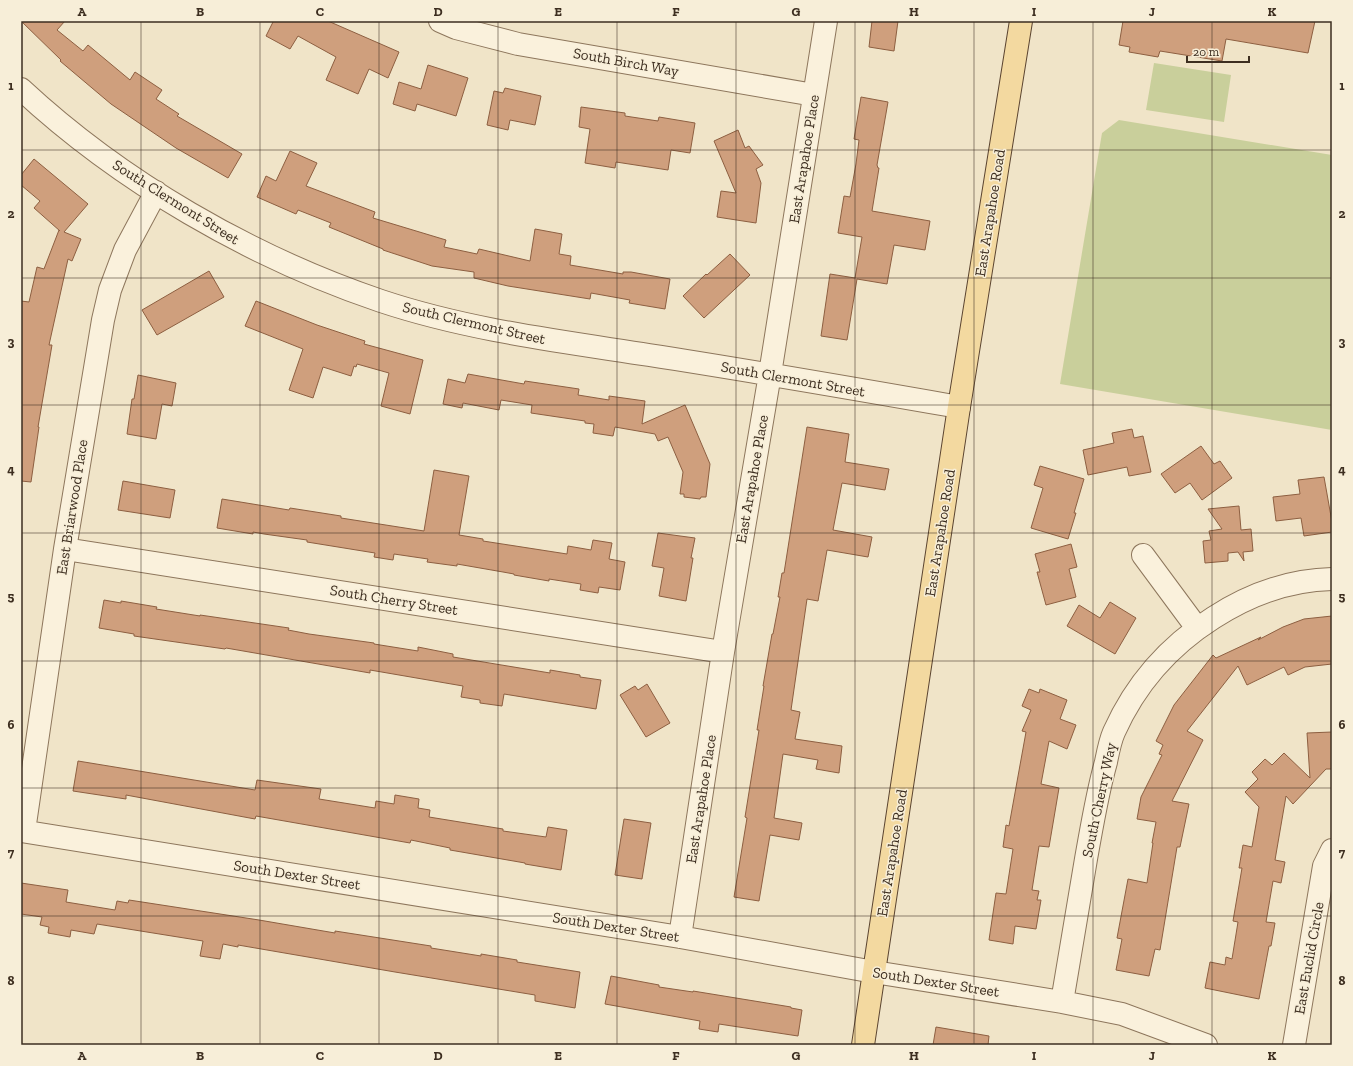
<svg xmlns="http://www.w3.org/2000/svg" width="1353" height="1066" viewBox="0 0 1353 1066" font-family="'Zilla Slab',serif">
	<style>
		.green { fill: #c9cf9b }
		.building { fill: #cf9f7d; stroke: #8d5f41 }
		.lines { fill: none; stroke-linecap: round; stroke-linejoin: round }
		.minor-casing { stroke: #8d765c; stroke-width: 24 }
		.primary-casing { stroke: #5b4430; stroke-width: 24 }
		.minor { stroke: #faf1dc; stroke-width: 22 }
		.primary { stroke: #f3d9a0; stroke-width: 22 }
		.grid { fill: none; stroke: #3d2e20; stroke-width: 1; stroke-opacity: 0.55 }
		.labels { text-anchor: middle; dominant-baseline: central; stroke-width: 3; stroke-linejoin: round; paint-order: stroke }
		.street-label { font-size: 15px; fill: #3d2e20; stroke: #f7eed8 }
		.neatline { fill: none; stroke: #3d2e20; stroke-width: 1.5 }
		.grid-label { font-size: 13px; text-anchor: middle; font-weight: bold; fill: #3d2e20 }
	</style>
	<rect width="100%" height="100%" fill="#f0e4c8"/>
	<!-- green -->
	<path class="green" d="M 1154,63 L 1231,75 L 1224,122 L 1146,110 Z
		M 1119,120 L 1332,155 L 1332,430 L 1060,384 L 1102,133 Z"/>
	<!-- building -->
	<path class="building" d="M 21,21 L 65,21 L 57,30 L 83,51 L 88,45 L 130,80 L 135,72 L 162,90 L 156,99 L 179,114 L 177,116 L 242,154 L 228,178 L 176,148 L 111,104 L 60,61 L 61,60 Z
		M 271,21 L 328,21 L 399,52 L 388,78 L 369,69 L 358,94 L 326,80 L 336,57 L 298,36 L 290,49 L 266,36 L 273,22 Z
		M 872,21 L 898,21 L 894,51 L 869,47 Z
		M 1123,21 L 1315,21 L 1308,53 L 1226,39 L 1222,61 L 1160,51 L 1158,57 L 1129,52 L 1130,47 L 1119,45 Z
		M 428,65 L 468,78 L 456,116 L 417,104 L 415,111 L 393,104 L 399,82 L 421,89 Z
		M 505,88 L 541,96 L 535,125 L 510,120 L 508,130 L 487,125 L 494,91 L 503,93 Z
		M 861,97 L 888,102 L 877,165 L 878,168 L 879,168 L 872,211 L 930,221 L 925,250 L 894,245 L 887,284 L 857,279 L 847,340 L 821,336 L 830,274 L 855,278 L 862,237 L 838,233 L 844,196 L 850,197 L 856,164 L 859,140 L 854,139 Z
		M 581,107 L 625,113 L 625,116 L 658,121 L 659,117 L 695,123 L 690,153 L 671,150 L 668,170 L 616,162 L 615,168 L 585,163 L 590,129 L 579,127 Z
		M 738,130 L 745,148 L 749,146 L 763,165 L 756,169 L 761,183 L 756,223 L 717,217 L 721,191 L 736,193 L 714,141 Z
		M 290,151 L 317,163 L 306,186 L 375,212 L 373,218 L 446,240 L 444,247 L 477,254 L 479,249 L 530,261 L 535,229 L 562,234 L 559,254 L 571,256 L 570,265 L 623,274 L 623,272 L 631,272 L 670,279 L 665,309 L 629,303 L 630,300 L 591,293 L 590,299 L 508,286 L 474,278 L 474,272 L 432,266 L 383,250 L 383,249 L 329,227 L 331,223 L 298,210 L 296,214 L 257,197 L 266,176 L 276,181 Z
		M 34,159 L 88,204 L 64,232 L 81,239 L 72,261 L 68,259 L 49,345 L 52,345 L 38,427 L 39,427 L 31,482 L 21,481 L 21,301 L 29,302 L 37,267 L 44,269 L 59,230 L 60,231 L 34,208 L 40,201 L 21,185 L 21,175 Z
		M 730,254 L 750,275 L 704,318 L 683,296 L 706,274 L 707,275 Z
		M 209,271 L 224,297 L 157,335 L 142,310 Z
		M 256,301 L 317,325 L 365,341 L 364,344 L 423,360 L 410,414 L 381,406 L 389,373 L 357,364 L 356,367 L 354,366 L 351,376 L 323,367 L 313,398 L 289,390 L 303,349 L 245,326 Z
		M 468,374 L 524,384 L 525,381 L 579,389 L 578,395 L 609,400 L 609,396 L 645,401 L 642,424 L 685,405 L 710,464 L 706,497 L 701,497 L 700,499 L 684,497 L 684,494 L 680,494 L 683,472 L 668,437 L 658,441 L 655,434 L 615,427 L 613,436 L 593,433 L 594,424 L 585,423 L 585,421 L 531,413 L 532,405 L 501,400 L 499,410 L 463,403 L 462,408 L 443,404 L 448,379 L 465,383 Z
		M 138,375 L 176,383 L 172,406 L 162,404 L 156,439 L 127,434 L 132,399 L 134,399 Z
		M 807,427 L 849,434 L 845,462 L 889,469 L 885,490 L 842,483 L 833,530 L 872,537 L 868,557 L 827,550 L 818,601 L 807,599 L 791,710 L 800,712 L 795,739 L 842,746 L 839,773 L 816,769 L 818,760 L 783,754 L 774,818 L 802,823 L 799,840 L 770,835 L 759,901 L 734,897 L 747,818 L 745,817 L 759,730 L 757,730 L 764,686 L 763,686 L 772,634 L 773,634 L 780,597 L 778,597 L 782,573 L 784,573 Z
		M 1132,429 L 1134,438 L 1143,436 L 1151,472 L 1129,476 L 1127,467 L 1088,475 L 1083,450 L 1114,443 L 1112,433 Z
		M 1201,446 L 1214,464 L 1220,461 L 1232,478 L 1202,500 L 1190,483 L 1175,493 L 1161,474 Z
		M 1040,466 L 1084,479 L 1074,513 L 1076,513 L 1068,539 L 1031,528 L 1043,488 L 1034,485 Z
		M 434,470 L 469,476 L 459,535 L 483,539 L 483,541 L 567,554 L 568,546 L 591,550 L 593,540 L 612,543 L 609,559 L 625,562 L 620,590 L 599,587 L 598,593 L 580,590 L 581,584 L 549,579 L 549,581 L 514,575 L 514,574 L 503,572 L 457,564 L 457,566 L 427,562 L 428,559 L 394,554 L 393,560 L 374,557 L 375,553 L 307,542 L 307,540 L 264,534 L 253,532 L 253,534 L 217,528 L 222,499 L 289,510 L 290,508 L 341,516 L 341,518 L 424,531 Z
		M 1324,477 L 1332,522 L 1332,532 L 1304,536 L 1301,518 L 1276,521 L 1273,497 L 1300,494 L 1298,480 Z
		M 123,481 L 175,490 L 170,518 L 118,510 Z
		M 1239,506 L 1241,530 L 1251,529 L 1253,551 L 1243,552 L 1244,561 L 1238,552 L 1228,553 L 1228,561 L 1205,563 L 1203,541 L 1211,540 L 1209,531 L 1222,529 L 1208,509 Z
		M 658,533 L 695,538 L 691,558 L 693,558 L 686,601 L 659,596 L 664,568 L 652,566 Z
		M 1071,544 L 1077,567 L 1069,569 L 1076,597 L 1046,605 L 1037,572 L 1040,572 L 1035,554 Z
		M 104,600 L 121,603 L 121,601 L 157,607 L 156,609 L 200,616 L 200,615 L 289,628 L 288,630 L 309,634 L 374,643 L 374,644 L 418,651 L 418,647 L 453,654 L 453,657 L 550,673 L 550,670 L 580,675 L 580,677 L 601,680 L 596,709 L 504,694 L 502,706 L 480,703 L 480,700 L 461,697 L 463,686 L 370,670 L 370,673 L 226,648 L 225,649 L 134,636 L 134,634 L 99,628 Z
		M 1110,602 L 1136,618 L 1115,654 L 1067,626 L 1079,605 L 1100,618 Z
		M 1332,616 L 1332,664 L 1305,667 L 1288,675 L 1284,667 L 1247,685 L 1238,666 L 1187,731 L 1203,740 L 1172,801 L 1189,804 L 1180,847 L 1177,847 L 1160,950 L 1155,949 L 1149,976 L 1116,970 L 1122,939 L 1117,938 L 1128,879 L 1147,883 L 1153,843 L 1152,843 L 1156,822 L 1137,819 L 1141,797 L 1162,755 L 1159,754 L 1163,745 L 1156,741 L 1174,705 L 1213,655 L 1216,658 L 1261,637 L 1258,640 L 1283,627 L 1304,619 Z
		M 647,684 L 670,723 L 646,737 L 620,695 L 635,686 L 638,690 Z
		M 1029,689 L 1039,693 L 1040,689 L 1067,700 L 1060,719 L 1076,725 L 1067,749 L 1049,741 L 1041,784 L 1059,788 L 1049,847 L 1039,846 L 1032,890 L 1039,891 L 1037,900 L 1041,900 L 1036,929 L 1015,926 L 1013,944 L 989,940 L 996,893 L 1006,894 L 1013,849 L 1003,847 L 1006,825 L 1009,826 L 1026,732 L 1022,731 L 1031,710 L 1022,706 Z
		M 1332,732 L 1332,769 L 1326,769 L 1293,804 L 1286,796 L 1275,860 L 1285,862 L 1281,883 L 1273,881 L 1266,922 L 1275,923 L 1271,946 L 1269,946 L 1259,999 L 1205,988 L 1210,962 L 1225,965 L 1226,957 L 1232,959 L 1238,922 L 1233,921 L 1242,868 L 1239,868 L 1243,845 L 1252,847 L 1259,807 L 1245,792 L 1258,779 L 1252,772 L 1265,759 L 1272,765 L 1284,753 L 1310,778 L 1307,733 Z
		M 78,761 L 255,790 L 257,780 L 321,789 L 319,799 L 375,808 L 376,801 L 394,804 L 395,795 L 419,799 L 418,808 L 430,810 L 429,817 L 503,829 L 503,831 L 546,837 L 548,827 L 567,830 L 561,870 L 525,864 L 525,863 L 450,850 L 450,848 L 411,840 L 410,843 L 256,816 L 255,819 L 126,795 L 126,799 L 73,791 Z
		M 624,819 L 651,823 L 642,879 L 615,875 Z
		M 21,883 L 68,890 L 66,902 L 115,910 L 117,901 L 128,903 L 129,900 L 259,920 L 335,933 L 335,931 L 431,946 L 431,948 L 481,956 L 481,954 L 517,960 L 517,962 L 580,972 L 575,1008 L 535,1001 L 535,995 L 395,972 L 238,945 L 238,947 L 223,944 L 220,959 L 200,956 L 203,941 L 97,924 L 94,934 L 71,930 L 70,937 L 48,933 L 49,927 L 40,925 L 42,917 L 21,914 Z
		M 611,976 L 659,985 L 659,987 L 693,992 L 693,991 L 791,1007 L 791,1008 L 802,1010 L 798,1036 L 719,1024 L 718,1032 L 699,1029 L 700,1021 L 605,1004 Z
		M 936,1027 L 989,1036 L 988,1045 L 933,1045 Z"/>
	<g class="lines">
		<!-- minor casing -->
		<g class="minor-casing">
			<path id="minor" d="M 440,21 L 456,28 L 518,44 L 814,95
				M 21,89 C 121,182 251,257 381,301 C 468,330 559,341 649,355 C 753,371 856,389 959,407
				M 65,549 L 723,652
				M 1143,555 L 1197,628
				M 21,831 L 680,937 L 874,972 L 1062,1002 L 1122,1014 L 1206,1045
				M 24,831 L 65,549 L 103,320 L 110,290 L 125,250 L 156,192
				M 680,937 L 723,652 L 770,374 L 826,21
				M 1062,1002 C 1070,955 1078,907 1086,859 C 1092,826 1097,794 1106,762 C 1108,752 1110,741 1114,732 C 1135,685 1169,646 1213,618 C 1250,594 1288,580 1332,579
				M 1294,1045 L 1324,866 L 1332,850"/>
		</g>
		<!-- primary casing -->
		<g class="primary-casing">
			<path id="primary" d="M 863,1045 L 959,407 L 1021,21"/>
		</g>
		<!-- minor -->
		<use href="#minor" class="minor"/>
		<!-- primary -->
		<use href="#primary" class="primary"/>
	</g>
	<!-- grid -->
	<path class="grid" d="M 141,21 L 141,1045M 260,21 L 260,1045M 379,21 L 379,1045M 498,21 L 498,1045M 617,21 L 617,1045M 736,21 L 736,1045M 855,21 L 855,1045M 974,21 L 974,1045M 1093,21 L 1093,1045M 1212,21 L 1212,1045M 21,150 L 1332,150M 21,278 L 1332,278M 21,405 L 1332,405M 21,533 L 1332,533M 21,661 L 1332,661M 21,788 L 1332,788M 21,916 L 1332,916"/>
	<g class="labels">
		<!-- street labels -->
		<g class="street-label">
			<text transform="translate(626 62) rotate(10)">South Birch Way</text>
			<text transform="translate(804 159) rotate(-81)">East Arapahoe Place</text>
			<text transform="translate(176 202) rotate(32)">South Clermont Street</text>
			<text transform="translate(990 213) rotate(-81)">East Arapahoe Road</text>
			<text transform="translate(474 323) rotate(13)">South Clermont Street</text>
			<text transform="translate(793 379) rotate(10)">South Clermont Street</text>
			<text transform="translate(752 479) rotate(-80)">East Arapahoe Place</text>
			<text transform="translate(72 507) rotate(-81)">East Briarwood Place</text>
			<text transform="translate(940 533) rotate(-81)">East Arapahoe Road</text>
			<text transform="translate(394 600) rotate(9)">South Cherry Street</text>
			<text transform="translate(701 799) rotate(-81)">East Arapahoe Place</text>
			<text transform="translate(1099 800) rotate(-78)">South Cherry Way</text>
			<text transform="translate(892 853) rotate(-81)">East Arapahoe Road</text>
			<text transform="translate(297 875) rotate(9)">South Dexter Street</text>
			<text transform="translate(616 927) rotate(9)">South Dexter Street</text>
			<text transform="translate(1309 958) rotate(-80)">East Euclid Circle</text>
			<text transform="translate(936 982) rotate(9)">South Dexter Street</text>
		</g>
	</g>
	<!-- border -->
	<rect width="1353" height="1066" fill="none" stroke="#f7eed8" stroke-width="44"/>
	<!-- scale -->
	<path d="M1187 56v6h62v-6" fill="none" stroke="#3d2e20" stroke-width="2"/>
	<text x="1193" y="56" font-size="12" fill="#3d2e20" stroke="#f7eed8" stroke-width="3" paint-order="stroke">20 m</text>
	<rect x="22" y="22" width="1309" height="1022" class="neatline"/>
	<g class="grid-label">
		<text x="82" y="16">A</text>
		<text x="200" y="16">B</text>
		<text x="320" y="16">C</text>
		<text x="438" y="16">D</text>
		<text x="558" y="16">E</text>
		<text x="676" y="16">F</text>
		<text x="796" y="16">G</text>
		<text x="914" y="16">H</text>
		<text x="1034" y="16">I</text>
		<text x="1152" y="16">J</text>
		<text x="1272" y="16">K</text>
		<text x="11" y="90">1</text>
		<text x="1342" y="90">1</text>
		<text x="11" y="218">2</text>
		<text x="1342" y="218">2</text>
		<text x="11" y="346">3</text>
		<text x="1342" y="346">3</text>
		<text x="11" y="474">4</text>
		<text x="1342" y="474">4</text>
		<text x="11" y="601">5</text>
		<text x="1342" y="601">5</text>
		<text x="11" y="729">6</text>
		<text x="1342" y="729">6</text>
		<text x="11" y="857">7</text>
		<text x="1342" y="857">7</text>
		<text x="11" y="985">8</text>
		<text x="1342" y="985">8</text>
		<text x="82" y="1060">A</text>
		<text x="200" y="1060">B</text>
		<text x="320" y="1060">C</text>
		<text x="438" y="1060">D</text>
		<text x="558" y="1060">E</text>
		<text x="676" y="1060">F</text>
		<text x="796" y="1060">G</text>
		<text x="914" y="1060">H</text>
		<text x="1034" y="1060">I</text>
		<text x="1152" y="1060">J</text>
		<text x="1272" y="1060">K</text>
	</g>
</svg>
